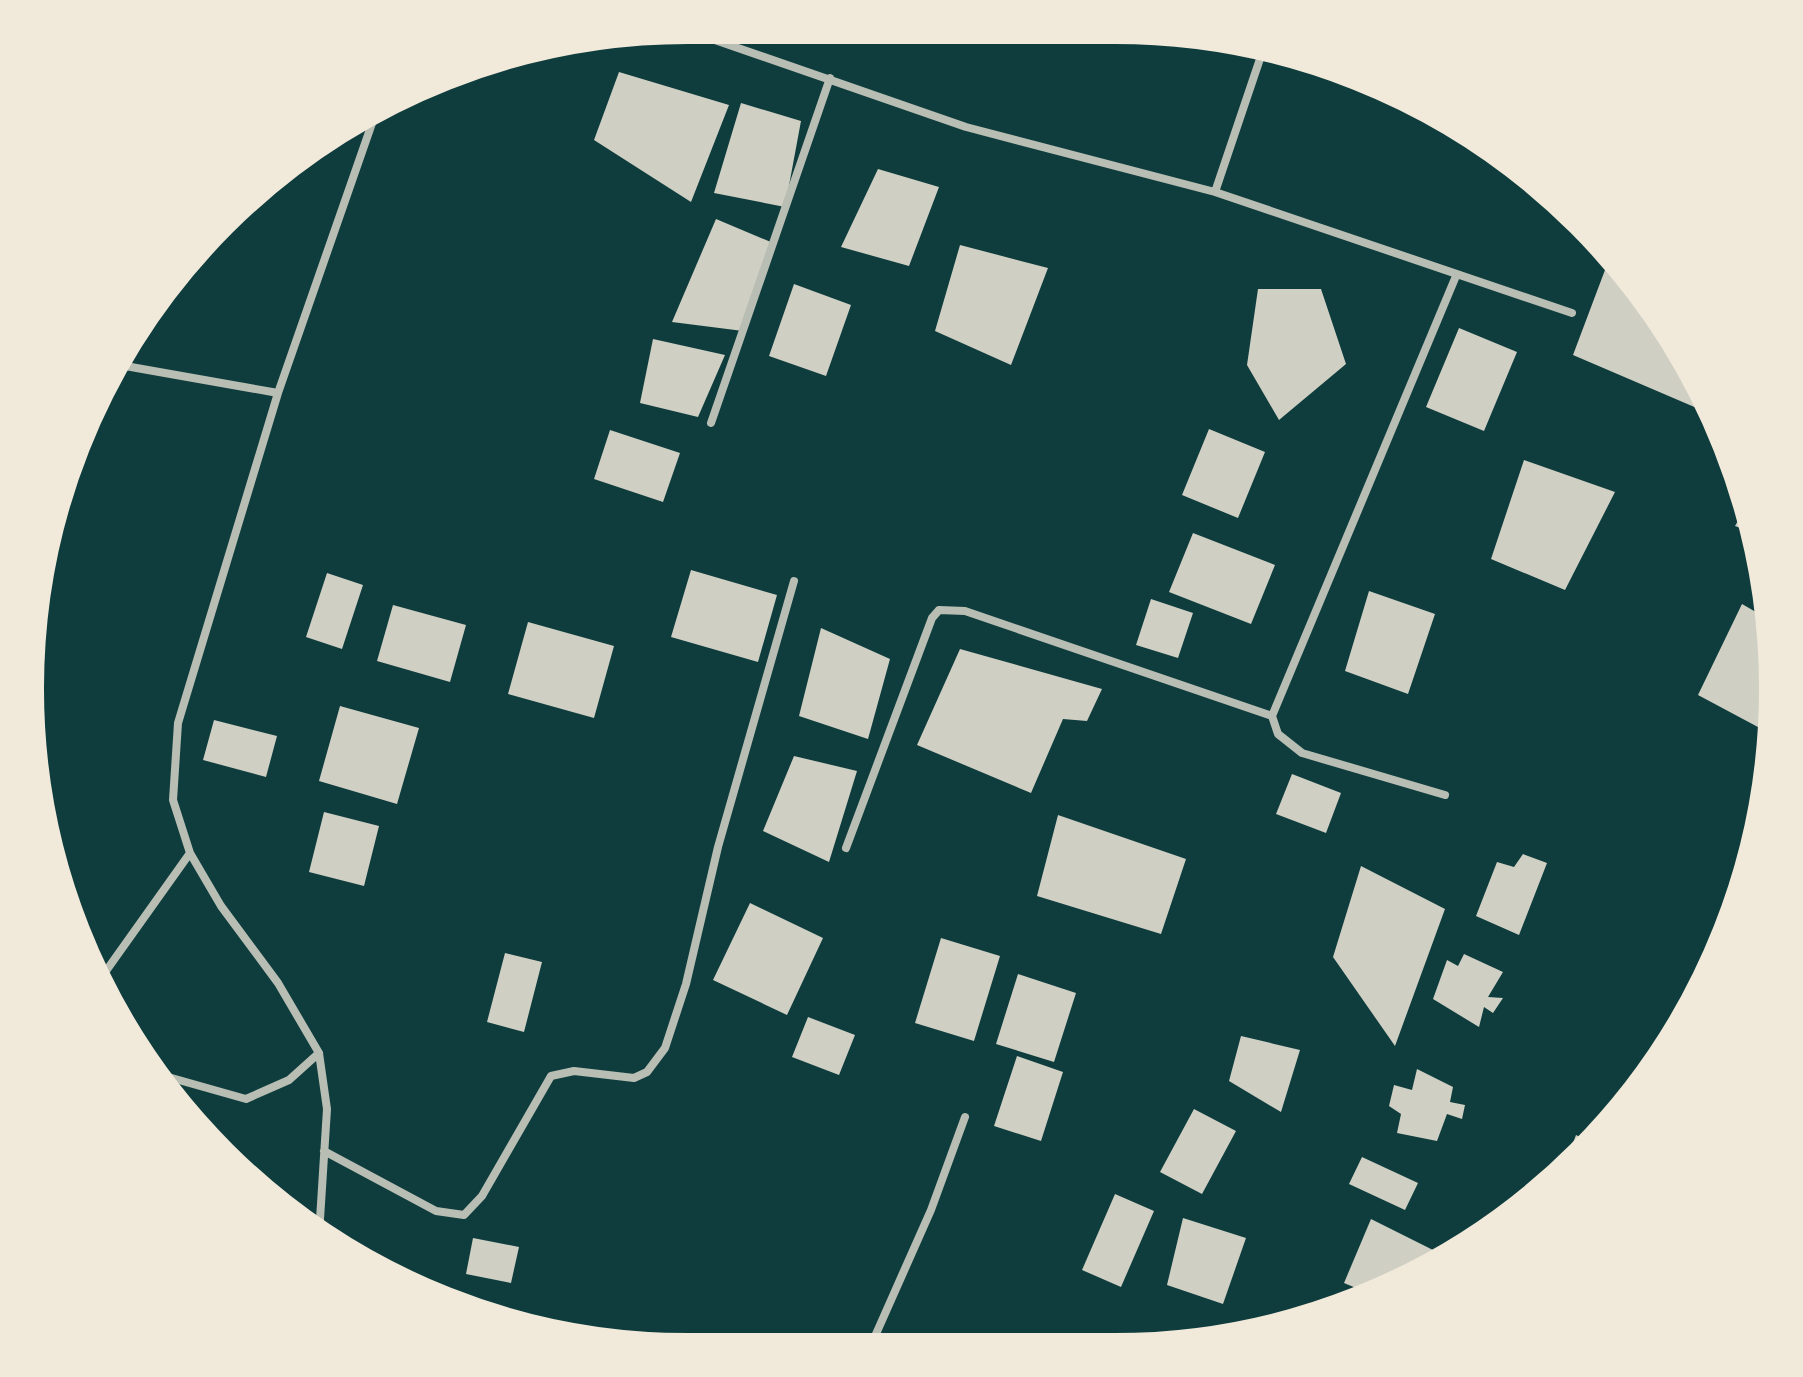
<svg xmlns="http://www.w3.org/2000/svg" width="1803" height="1377" viewBox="0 0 1803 1377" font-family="'Titillium Web',sans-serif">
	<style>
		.building { fill: #cfcfc3 }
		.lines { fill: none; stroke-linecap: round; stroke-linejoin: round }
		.minor { stroke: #b8beb3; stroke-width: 8 }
		.rim { fill: none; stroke: #f1e9da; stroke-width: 4 }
	</style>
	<rect width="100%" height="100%" fill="#0f3d3e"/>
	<!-- building -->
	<path class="building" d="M 619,72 L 729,105 L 691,202 L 594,140 Z
		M 741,103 L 801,121 L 785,207 L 714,193 Z
		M 878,169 L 939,187 L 909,266 L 841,247 Z
		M 716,219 L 773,243 L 743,331 L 672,322 Z
		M 960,245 L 1048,268 L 1011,365 L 935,331 Z
		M 1608,262 L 1664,322 L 1713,415 L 1573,355 Z
		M 794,284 L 851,305 L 826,376 L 769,356 Z
		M 1258,289 L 1321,289 L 1346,364 L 1279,420 L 1247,365 Z
		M 1459,328 L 1517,352 L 1484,431 L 1426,407 Z
		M 653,339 L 725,355 L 698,417 L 640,403 Z
		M 1209,429 L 1265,452 L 1238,518 L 1182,495 Z
		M 610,430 L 680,453 L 663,502 L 594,479 Z
		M 1524,460 L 1615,492 L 1565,590 L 1491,559 Z
		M 1746,507 L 1750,518 L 1754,533 L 1735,526 Z
		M 54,509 L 60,511 L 49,549 L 50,518 Z
		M 1193,533 L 1275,565 L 1251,624 L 1169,592 Z
		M 691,570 L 777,595 L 758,662 L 671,637 Z
		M 327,573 L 363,585 L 342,649 L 306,637 Z
		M 1369,591 L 1435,614 L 1408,694 L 1345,671 Z
		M 1151,599 L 1193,613 L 1178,658 L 1136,645 Z
		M 1742,604 L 1768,619 L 1775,689 L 1771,734 L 1698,695 Z
		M 393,605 L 466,625 L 450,682 L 377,661 Z
		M 528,622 L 614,646 L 594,718 L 508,694 Z
		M 821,628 L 890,659 L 868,739 L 799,716 Z
		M 960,649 L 1102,689 L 1087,721 L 1063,719 L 1031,793 L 917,745 Z
		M 340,706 L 419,728 L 397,804 L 319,781 Z
		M 214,720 L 277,736 L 266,777 L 203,760 Z
		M 794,756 L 857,771 L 829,862 L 763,831 Z
		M 1292,774 L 1341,793 L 1326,833 L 1276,814 Z
		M 324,812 L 379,826 L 364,886 L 309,872 Z
		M 1058,815 L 1186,859 L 1161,934 L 1037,896 Z
		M 1523,854 L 1547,863 L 1519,935 L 1476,916 L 1497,862 L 1514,867 Z
		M 1361,866 L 1445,909 L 1395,1046 L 1333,957 Z
		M 750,903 L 823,938 L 787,1015 L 713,980 Z
		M 941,938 L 1000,956 L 974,1041 L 915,1023 Z
		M 505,953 L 542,962 L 524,1032 L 487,1022 Z
		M 1464,954 L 1503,972 L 1488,997 L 1503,998 L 1493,1013 L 1484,1007 L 1479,1027 L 1433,999 L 1447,960 L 1458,966 Z
		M 1018,974 L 1076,993 L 1054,1062 L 996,1044 Z
		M 808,1017 L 855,1035 L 839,1075 L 792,1057 Z
		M 1241,1036 L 1300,1050 L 1281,1112 L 1229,1081 Z
		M 1017,1056 L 1063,1072 L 1041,1141 L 994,1126 Z
		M 1417,1069 L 1453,1087 L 1450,1102 L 1465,1105 L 1462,1119 L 1447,1114 L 1437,1141 L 1397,1133 L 1401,1114 L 1389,1106 L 1394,1085 L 1412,1090 Z
		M 1194,1109 L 1236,1131 L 1202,1194 L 1160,1172 Z
		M 1576,1135 L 1592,1143 L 1562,1172 Z
		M 1362,1157 L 1418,1183 L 1405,1210 L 1349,1184 Z
		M 1115,1194 L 1154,1211 L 1121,1287 L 1082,1270 Z
		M 1183,1218 L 1246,1238 L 1223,1304 L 1167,1285 Z
		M 1371,1219 L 1445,1256 L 1368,1293 L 1344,1283 Z
		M 473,1238 L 519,1247 L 511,1283 L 466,1274 Z"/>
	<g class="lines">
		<!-- minor -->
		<path class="minor" d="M 683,29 L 966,127 L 1215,192 L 1572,313
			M 721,42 L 726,28
			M 1215,192 L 1264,47
			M 114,364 L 278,393
			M 711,423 L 830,78
			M 1758,586 L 1765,590
			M 1445,795 L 1302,753 L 1278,734 L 1272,716 L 1456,276
			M 846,848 L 932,618 L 939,610 L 965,611 L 1272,716
			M 101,978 L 190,853
			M 154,1073 L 246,1099 L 289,1080 L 319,1053
			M 324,1151 L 436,1211 L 464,1215 L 482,1196 L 551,1076 L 574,1071 L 634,1078 L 647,1072 L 665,1048 L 686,984 L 718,847 L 794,581
			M 319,1235 L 327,1109 L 319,1053 L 278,983 L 221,906 L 190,853 L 173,800 L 178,723 L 278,393 L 377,109
			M 1208,1332 L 1209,1341
			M 872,1343 L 931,1210 L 965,1117"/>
	</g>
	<!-- crop -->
	<path d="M0 0H1803V1377H0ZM688 42H1115A646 646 0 0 1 1761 688V689A646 646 0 0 1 1115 1335H688A646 646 0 0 1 42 689V688A646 646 0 0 1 688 42Z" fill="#f1e9da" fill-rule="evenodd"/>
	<path class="rim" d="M688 42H1115A646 646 0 0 1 1761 688V689A646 646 0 0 1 1115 1335H688A646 646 0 0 1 42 689V688A646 646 0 0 1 688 42Z"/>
</svg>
